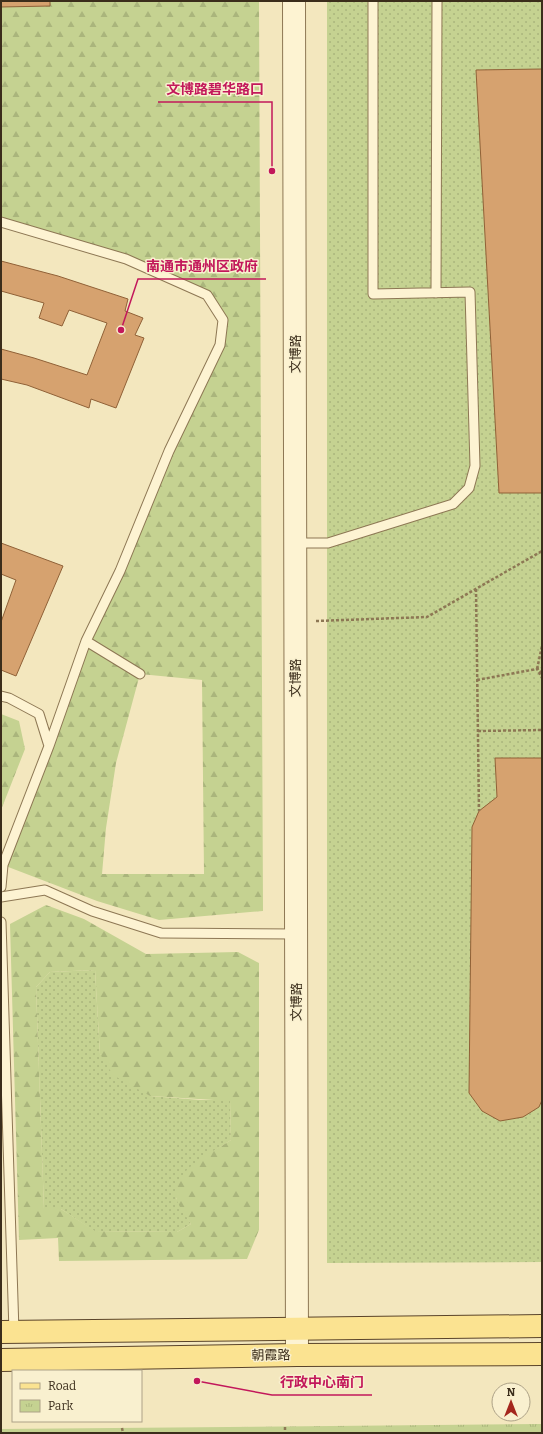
<svg xmlns="http://www.w3.org/2000/svg" width="543" height="1434" viewBox="0 0 543 1434" font-family="Bitter,'Noto Sans SC',serif">
	<style>
		.grass { fill: url(#grass-dots) }
		.forest { fill: url(#forest-firs); fill-rule: evenodd }
		.park { fill: url(#park-tufts) }
		.building { fill: #d6a26f; stroke: #906137 }
		.lines { fill: none; stroke-linecap: round; stroke-linejoin: round }
		.service-casing { stroke: #8d7754; stroke-width: 11 }
		.tertiary-casing { stroke: #8d7754; stroke-width: 24 }
		.primary-casing { stroke: #5a442a; stroke-width: 24 }
		.path { stroke: #8d7754; stroke-width: 2.5; stroke-dasharray: 3 2; stroke-linecap: butt }
		.service { stroke: #fdf3d2; stroke-width: 9 }
		.tertiary { stroke: #fdf3d2; stroke-width: 22 }
		.primary { stroke: #fbe391; stroke-width: 22 }
		.labels { text-anchor: middle; dominant-baseline: central; stroke-width: 3; stroke-linejoin: round; paint-order: stroke }
		.street-label { font-size: 13px; fill: #3b2d1b; stroke: #f9f0cf }
		.leader { fill: none; stroke: #c2185b; stroke-width: 1.5 }
		.callout-dot { fill: #c2185b; stroke: #f9f0cf; stroke-width: 1.5 }
		.callout-label { font-size: 14px; text-anchor: middle; font-weight: bold; fill: #c2185b; stroke: #f9f0cf; stroke-width: 3; stroke-linejoin: round; paint-order: stroke }
	</style>
	<defs>
		<pattern id="grass-dots" width="8" height="8" patternUnits="userSpaceOnUse"><rect width="8" height="8" fill="#c5d291"/><path d="M2 2h.1M6 6h.1" fill="none" stroke="#aab57c" stroke-width="1.8" stroke-linecap="round"/></pattern>
		<pattern id="forest-firs" width="22" height="20" patternUnits="userSpaceOnUse"><rect width="22" height="20" fill="#c5d291"/><path d="M5 1l3.5 6h-7zM16 11l3.5 6h-7z" fill="#aab57c"/></pattern>
		<pattern id="park-tufts" width="24" height="20" patternUnits="userSpaceOnUse"><rect width="24" height="20" fill="#c5d291"/><path d="M3 7l-1-3M5 7V3M7 7l1-3M15 17l-1-3M17 17v-4M19 17l1-3" fill="none" stroke="#aab57c"/></pattern>
	</defs>
	<rect width="100%" height="100%" fill="#f3e7be"/>
	<!-- grass -->
	<path class="grass" d="M 327,1 L 542,1 L 542,1262 L 327,1263 Z
		M 95,970 L 100,1054 L 150,1096 L 201,1100 L 230,1100 L 231,1140 L 197,1162 L 176,1198 L 191,1224 L 177,1232 L 94,1231 L 61,1209 L 44,1209 L 36,987 L 50,972 Z"/>
	<!-- forest -->
	<path class="forest" d="M 1,1 L 259,1 L 263,911 L 159,920 L 97,901 L 3,865 L 86,641 L 220,345 L 223,320 L 207,295 L 126,259 L 1,222 ZM 140,674 L 202,680 L 204,874 L 102,874 L 106,828 L 116,763 Z
		M 1,714 L 19,721 L 25,749 L 1,810 Z
		M 46,905 L 84,919 L 146,954 L 238,952 L 259,963 L 259,1230 L 247,1259 L 59,1261 L 58,1238 L 19,1240 L 10,924 ZM 95,970 L 100,1054 L 113,1075 L 150,1096 L 230,1101 L 231,1140 C 210,1154 174,1168 176,1197 C 177,1205 187,1217 191,1224 L 177,1232 L 95,1231 L 61,1209 L 44,1209 L 36,987 L 50,972 Z"/>
	<!-- park -->
	<path class="park" d="M 542,1424 L 542,1433 L 1,1433 L 1,1429 Z"/>
	<!-- building -->
	<path class="building" d="M 1,1 L 50,1 L 50,6 L 1,7 Z
		M 542,69 L 542,493 L 499,493 L 476,70 Z
		M 1,261 L 58,276 L 128,299 L 125,311 L 143,318 L 135,335 L 144,338 L 116,408 L 91,399 L 89,408 L 27,385 L 1,379 L 1,349 L 34,358 L 87,375 L 107,323 L 69,310 L 62,326 L 39,318 L 44,303 L 1,291 Z
		M 1,543 L 63,566 L 16,676 L 1,670 L 1,622 L 16,580 L 1,574 Z
		M 495,758 L 542,758 L 542,1100 L 539,1107 L 523,1117 L 500,1121 L 482,1111 L 469,1093 L 472,827 L 479,811 L 497,797 Z"/>
	<g class="lines">
		<!-- service casing -->
		<g class="service-casing">
			<path id="service" d="M 1,222 L 126,259 L 207,295 L 223,320 L 220,345 L 169,451 L 120,571 L 86,641 L 49,746
				M 436,293 L 437,1
				M 295,543 L 328,543 L 453,504 L 469,488 L 475,466 L 470,292 L 373,294 L 373,1
				M 86,641 L 140,674
				M 1,696 L 9,698 L 39,714 L 49,746 L 3,865
				M 1,864 L 3,865 L 1,887
				M 1,897 L 45,890 L 92,911 L 161,933 L 296,934
				M 1,922 L 14,1332"/>
		</g>
		<!-- tertiary casing -->
		<g class="tertiary-casing">
			<path id="tertiary" d="M 294,1 L 297,1355"/>
		</g>
		<!-- primary casing -->
		<g class="primary-casing">
			<path id="primary" d="M 1,1332 L 542,1326
				M 1,1360 L 297,1355 L 542,1354"/>
		</g>
		<!-- path -->
		<path class="path" d="M 476,589 L 479,811
			M 316,621 L 427,617 L 542,551
			M 537,669 L 542,646
			M 542,673 L 537,669 L 542,678
			M 477,680 L 542,668
			M 478,731 L 542,730
			M 285,1427 L 285,1433
			M 122,1428 L 123,1433"/>
		<!-- service -->
		<use href="#service" class="service"/>
		<!-- tertiary -->
		<use href="#tertiary" class="tertiary"/>
		<!-- primary -->
		<use href="#primary" class="primary"/>
	</g>
	<g class="labels">
		<!-- street labels -->
		<g class="street-label">
			<text transform="translate(295 354) rotate(-90)">文博路</text>
			<text transform="translate(295 678) rotate(-90)">文博路</text>
			<text transform="translate(296 1002) rotate(-90)">文博路</text>
			<text transform="translate(271 1355) rotate(-1)">朝霞路</text>
		</g>
	</g>
	<!-- callouts -->
	<path class="leader" d="M272 171L272 102H158M121 330L138 279H266M197 1381L272 1395H372"/>
	<g class="callout-dot">
		<circle cx="272" cy="171" r="4"/>
		<circle cx="121" cy="330" r="4"/>
		<circle cx="197" cy="1381" r="4"/>
	</g>
	<g class="callout-label">
		<text x="215" y="94">文博路碧华路口</text>
		<text x="202" y="271">南通市通州区政府</text>
		<text x="322" y="1387">行政中心南门</text>
	</g>
	<!-- border -->
	<rect width="543" height="1434" fill="none" stroke="#3b2d1b" stroke-width="4"/>
	<!-- legend -->
	<rect x="12" y="1370" width="130" height="52" fill="#f9f0cf" stroke="#ada287"/>
	<rect x="20" y="1383" width="20" height="6" fill="#fbe391" stroke="#ada287"/>
	<text x="48" y="1390" font-size="12" fill="#3b2d1b">Road</text>
	<rect x="20" y="1400" width="20" height="12" fill="url(#park-tufts)" stroke="#ada287"/>
	<text x="48" y="1410" font-size="12" fill="#3b2d1b">Park</text>
	<!-- north arrow -->
	<g transform="translate(511 1402)"><circle r="19" fill="#f9f0cf" stroke="#ada287"/>
	<path d="M0-3L7 15L0 10L-7 15Z" fill="#a4271d"/>
	<text y="-6" font-size="11" font-weight="bold" text-anchor="middle" fill="#3b2d1b">N</text>
	</g>
</svg>
